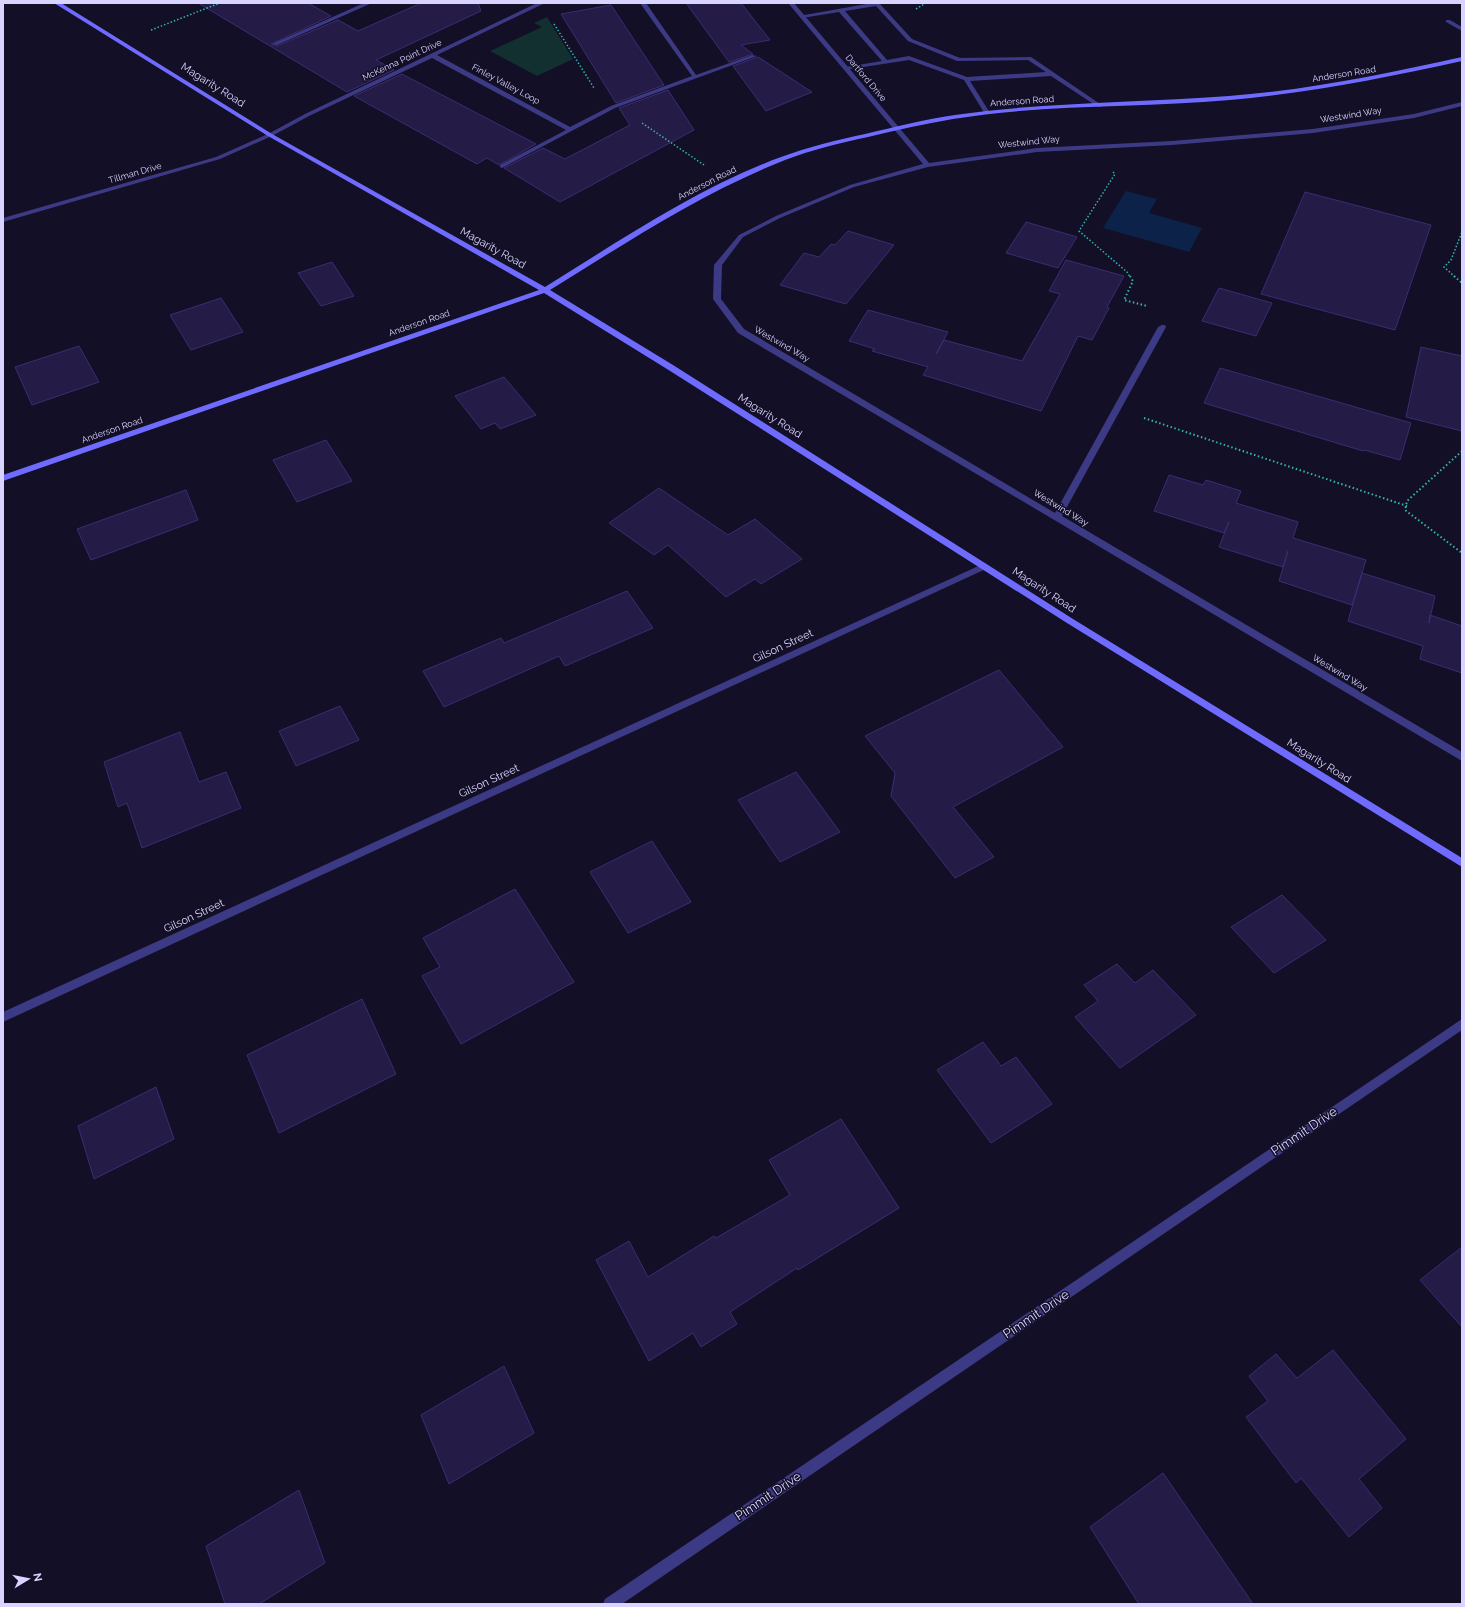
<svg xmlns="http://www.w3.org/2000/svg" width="1465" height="1607" viewBox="0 0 1465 1607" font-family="Raleway,sans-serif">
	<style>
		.green { fill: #12302f }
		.water { fill: #0c2248 }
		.building { fill: #241b47; stroke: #3b2d73 }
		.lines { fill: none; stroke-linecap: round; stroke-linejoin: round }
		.path-far1 { stroke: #2fb8b0; stroke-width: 1.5; stroke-dasharray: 1.5 2; stroke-linecap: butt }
		.path { stroke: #2fb8b0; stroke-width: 2; stroke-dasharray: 1.5 2.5; stroke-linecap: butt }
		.lane { fill: #3d3a85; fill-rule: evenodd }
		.street { fill: #3d3a85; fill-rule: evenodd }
		.secondary { fill: #6f6bff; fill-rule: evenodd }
		.labels { text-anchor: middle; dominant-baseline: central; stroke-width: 3; stroke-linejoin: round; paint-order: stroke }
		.far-street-label { font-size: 9px; fill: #d9d4ff; stroke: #130f26 }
		.street-label { font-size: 11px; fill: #d9d4ff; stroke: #130f26 }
		.near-street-label { font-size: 13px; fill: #d9d4ff; stroke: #130f26 }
	</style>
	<rect width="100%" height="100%" fill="#130f26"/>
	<!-- green -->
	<path class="green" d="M 547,17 L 573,59 L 537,76 L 490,51 L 542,27 L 534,23 Z"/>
	<!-- water -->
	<path class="water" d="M 1126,191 L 1157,199 L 1149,213 L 1202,228 L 1189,252 L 1103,228 Z"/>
	<!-- building -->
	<path class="building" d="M 198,3 L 308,3 L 331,16 L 271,44 L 277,46 L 338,20 L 358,31 L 421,3 L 478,3 L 481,11 L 376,60 L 394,70 L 347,92 Z
		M 686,3 L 741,3 L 770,40 L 741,45 L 753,54 L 729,62 Z
		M 611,5 L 664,85 L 616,103 L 561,14 Z
		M 758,57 L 812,92 L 766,111 L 733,66 Z
		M 402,74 L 536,144 L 499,165 L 487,158 L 477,164 L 354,96 Z
		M 668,90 L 694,130 L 560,202 L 504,168 L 543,148 L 565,159 L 630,125 L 619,108 Z
		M 1305,192 L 1431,225 L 1395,330 L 1261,294 Z
		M 1026,222 L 1077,237 L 1058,268 L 1006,253 Z
		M 848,231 L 894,245 L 846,304 L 780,285 L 804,253 L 819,257 L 831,244 L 835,245 Z
		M 1066,260 L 1124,276 L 1107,307 L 1109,308 L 1092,340 L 1078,336 L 1041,411 L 923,375 L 928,367 L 872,351 L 875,349 L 849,341 L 868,310 L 948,332 L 936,354 L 944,340 L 1022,361 L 1060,294 L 1049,291 Z
		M 332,262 L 354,296 L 321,306 L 298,273 Z
		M 1219,288 L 1272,303 L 1256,336 L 1202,321 Z
		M 221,298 L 243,332 L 191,350 L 170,315 Z
		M 79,346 L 99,382 L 32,405 L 15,367 Z
		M 1421,347 L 1462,356 L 1462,431 L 1406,417 Z
		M 1220,368 L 1411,423 L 1400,460 L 1364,450 L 1363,451 L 1204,403 Z
		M 504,377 L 536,415 L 500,429 L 495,423 L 481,429 L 455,396 Z
		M 326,440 L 352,481 L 297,502 L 273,460 Z
		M 1169,475 L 1203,485 L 1206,480 L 1241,491 L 1236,503 L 1298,522 L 1293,538 L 1366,560 L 1352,605 L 1279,581 L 1288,551 L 1283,567 L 1219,547 L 1229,522 L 1224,533 L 1154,511 Z
		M 659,488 L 728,535 L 755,519 L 802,559 L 761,584 L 755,579 L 726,597 L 668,545 L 654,555 L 609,523 Z
		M 186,490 L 198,520 L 91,560 L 77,529 Z
		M 1362,573 L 1435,596 L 1429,623 L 1430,615 L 1462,626 L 1462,673 L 1420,659 L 1423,646 L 1348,621 Z
		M 627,591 L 653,628 L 565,666 L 559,656 L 444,707 L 423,671 L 501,638 L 504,643 Z
		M 999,670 L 1063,747 L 953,807 L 994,857 L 955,878 L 891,796 L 895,773 L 865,736 Z
		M 340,706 L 359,740 L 296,766 L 279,731 Z
		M 180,732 L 199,782 L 226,772 L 241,808 L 142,848 L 127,803 L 118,807 L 104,762 Z
		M 796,772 L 840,832 L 780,862 L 738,800 Z
		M 652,841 L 691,902 L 628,933 L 590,872 Z
		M 515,889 L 574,982 L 461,1044 L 422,976 L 440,967 L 423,938 Z
		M 1282,895 L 1326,940 L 1274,973 L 1231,927 Z
		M 1117,964 L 1135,983 L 1153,970 L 1196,1015 L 1120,1068 L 1075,1017 L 1098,1001 L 1084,985 Z
		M 362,999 L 396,1074 L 279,1133 L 247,1055 Z
		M 983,1042 L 1001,1066 L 1016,1057 L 1052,1104 L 991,1143 L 937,1070 Z
		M 156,1087 L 174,1139 L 94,1179 L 78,1126 Z
		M 841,1119 L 899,1208 L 798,1270 L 797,1268 L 730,1312 L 737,1324 L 701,1347 L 693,1333 L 649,1361 L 596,1260 L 629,1241 L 648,1277 L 714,1236 L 716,1238 L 790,1195 L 769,1160 Z
		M 1462,1247 L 1462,1327 L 1420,1280 Z
		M 1333,1350 L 1406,1439 L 1359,1479 L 1382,1508 L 1349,1537 L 1301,1478 L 1296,1483 L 1246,1417 L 1268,1401 L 1249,1376 L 1276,1354 L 1297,1378 Z
		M 504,1366 L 534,1433 L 449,1484 L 421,1415 Z
		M 1163,1473 L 1253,1604 L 1139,1604 L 1090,1527 Z
		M 299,1490 L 325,1563 L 259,1604 L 225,1604 L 206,1546 Z"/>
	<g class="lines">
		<!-- path-far1 -->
		<path class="path-far1" d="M 916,9 L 926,3
			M 554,24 L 594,88
			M 151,30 L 220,3
			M 642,123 L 704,165
			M 1113,172 L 1115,174 L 1079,231 L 1127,272 L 1130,277
			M 1455,277 L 1444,267 L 1451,260 L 1462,232"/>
		<!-- path -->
		<path class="path" d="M 1130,276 L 1133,281 L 1124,300 L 1147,306
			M 1454,276 L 1462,283
			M 1144,418 L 1407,506
			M 1462,451 L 1407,501 L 1405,510 L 1462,553"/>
		<!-- lane -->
		<path class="lane" d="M 872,3 L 879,3 L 912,39 L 960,58 L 1031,57 L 1103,106 L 1098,107 L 1051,76 L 970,81 L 990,113 L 985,114 L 964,80 L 909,60 L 844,70 L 844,68 L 846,67 L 882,61 L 839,12 L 802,18 L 799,16 ZM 876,6 L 908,41 L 957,61 L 1028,60 L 1046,72 L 967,77 L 909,56 L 887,60 L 845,11 Z
			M 1446,20 L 1450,20 L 1462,27 L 1462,31 L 1446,22 Z"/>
		<!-- street -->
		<path class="street" d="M 364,3 L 372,3 L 277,45 L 272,44 Z
			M 537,3 L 545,3 L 437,55 L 570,127 L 611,106 L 692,76 L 640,3 L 646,3 L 696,75 L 752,55 L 757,56 L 615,108 L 502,168 L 500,167 L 500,165 L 566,130 L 432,58 L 309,116 L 272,136 L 220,159 L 3,222 L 3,218 L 216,157 L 268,134 L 305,114 Z
			M 788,3 L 794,3 L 929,163 L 1037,148 L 1172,141 L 1313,129 L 1414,114 L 1462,102 L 1462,106 L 1414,118 L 1313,133 L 1172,145 L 1037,152 L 928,167 L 854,187 L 780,218 L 743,237 L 722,265 L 721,299 L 744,329 L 1055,513 L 1158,327 L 1162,325 L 1165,325 L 1166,327 L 1062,516 L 1462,752 L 1462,761 L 738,333 L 713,299 L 714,265 L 739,235 L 776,216 L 850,185 L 923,164 Z
			M 985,563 L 989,566 L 988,568 L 3,1022 L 3,1012 Z
			M 1462,1019 L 1462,1030 L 622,1604 L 603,1604 L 605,1599 Z"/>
		<!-- secondary -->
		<path class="secondary" d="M 54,3 L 61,3 L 272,134 L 545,287 C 621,240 697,188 781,157 C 808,147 837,140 865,134 C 895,127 925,119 955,115 C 1045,102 1138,103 1229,96 C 1308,90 1385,74 1462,57 L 1462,61 C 1385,78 1309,93 1230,100 C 1138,108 1044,104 953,119 C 924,124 896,130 868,137 C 840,143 811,150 785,160 C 701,193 626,243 550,290 L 673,365 L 1073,619 L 1462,858 L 1462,867 L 1067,623 L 667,369 L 544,293 L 3,481 L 3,475 L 539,290 L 268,136 Z"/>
	</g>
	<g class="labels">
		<!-- far-street labels -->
		<g class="far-street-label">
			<text transform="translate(402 60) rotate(-25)">McKenna Point Drive</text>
			<text transform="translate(1344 74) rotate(-9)">Anderson Road</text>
			<text transform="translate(866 78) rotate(50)">Dartford Drive</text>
			<text transform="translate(506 84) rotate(28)">Finley Valley Loop</text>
			<text transform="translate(1022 101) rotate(-4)">Anderson Road</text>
			<text transform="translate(1351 115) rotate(-9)">Westwind Way</text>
			<text transform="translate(1029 142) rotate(-6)">Westwind Way</text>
			<text transform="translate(135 173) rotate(-16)">Tillman Drive</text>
			<text transform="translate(707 183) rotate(-27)">Anderson Road</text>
			<text transform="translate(419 323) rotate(-19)">Anderson Road</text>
			<text transform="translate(782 344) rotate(30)">Westwind Way</text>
			<text transform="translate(112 430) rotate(-19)">Anderson Road</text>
			<text transform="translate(1061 508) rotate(31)">Westwind Way</text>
			<text transform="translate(1340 673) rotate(31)">Westwind Way</text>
		</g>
		<!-- street labels -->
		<g class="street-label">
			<text transform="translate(213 85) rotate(32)">Magarity Road</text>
			<text transform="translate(493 248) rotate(29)">Magarity Road</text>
			<text transform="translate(770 416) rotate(32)">Magarity Road</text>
			<text transform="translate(1044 590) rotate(33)">Magarity Road</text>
			<text transform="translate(783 646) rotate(-25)">Gilson Street</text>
			<text transform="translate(1319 761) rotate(32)">Magarity Road</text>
			<text transform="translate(489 781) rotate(-25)">Gilson Street</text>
			<text transform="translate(194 916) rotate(-25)">Gilson Street</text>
		</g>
		<!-- near-street labels -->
		<g class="near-street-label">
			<text transform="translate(1304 1131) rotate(-34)">Pimmit Drive</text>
			<text transform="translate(1036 1314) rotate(-34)">Pimmit Drive</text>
			<text transform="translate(768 1496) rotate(-34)">Pimmit Drive</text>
		</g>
	</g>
	<!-- border -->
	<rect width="1465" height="1607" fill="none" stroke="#d9d4ff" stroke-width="8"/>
	<!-- north arrow -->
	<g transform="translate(28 1579) rotate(80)" stroke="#130f26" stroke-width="3" paint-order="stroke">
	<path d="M0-3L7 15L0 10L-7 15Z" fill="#d9d4ff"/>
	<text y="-6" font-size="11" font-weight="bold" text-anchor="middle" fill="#d9d4ff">N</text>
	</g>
</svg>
